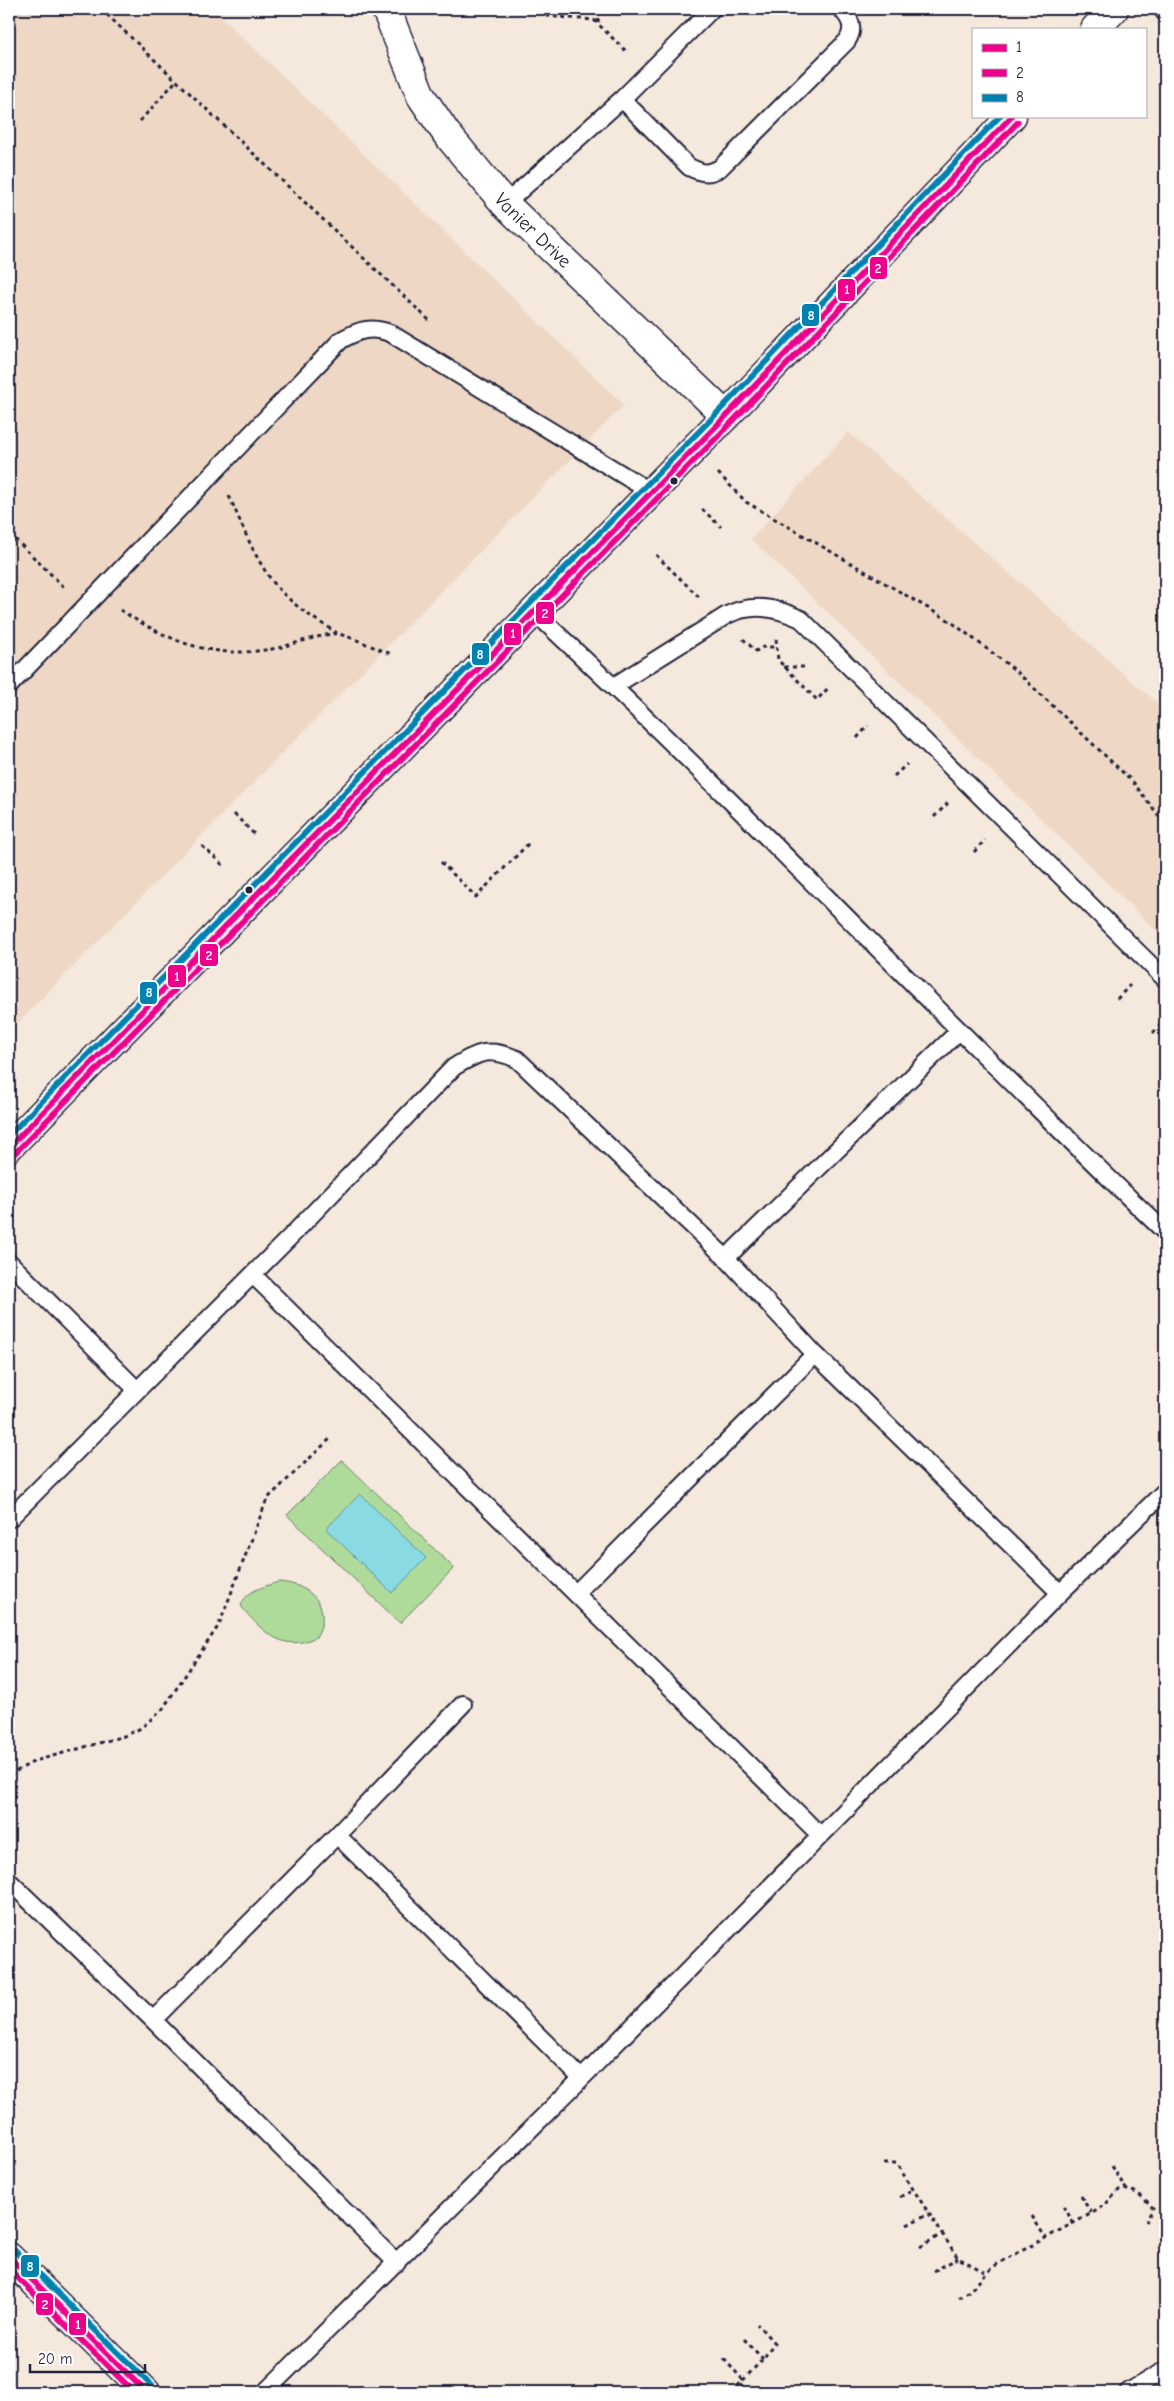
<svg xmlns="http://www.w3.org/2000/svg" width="1174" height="2401" viewBox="0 0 1174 2401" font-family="'Comic Neue',sans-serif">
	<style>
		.built { fill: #eed8c5 }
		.green { fill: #afdb9a; stroke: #687e6a }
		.water { fill: #8adae4; stroke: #6090a0 }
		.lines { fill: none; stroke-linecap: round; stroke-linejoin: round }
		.service-casing { stroke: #22223b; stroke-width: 20 }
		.minor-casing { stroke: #22223b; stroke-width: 31 }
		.secondary-casing { stroke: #22223b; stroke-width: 31 }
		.path { stroke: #22223b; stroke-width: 3; stroke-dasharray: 4 4; stroke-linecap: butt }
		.service { stroke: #fff; stroke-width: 16 }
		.minor { stroke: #fff; stroke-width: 28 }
		.secondary { stroke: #fff; stroke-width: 28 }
		.bus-1-casing { stroke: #fff; stroke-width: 10 }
		.bus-2-casing { stroke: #fff; stroke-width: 10 }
		.bus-3-casing { stroke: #fff; stroke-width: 10 }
		.bus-1 { stroke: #ec008c; stroke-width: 6 }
		.bus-2 { stroke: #ec008c; stroke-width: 6 }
		.bus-3 { stroke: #0082b1; stroke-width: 6 }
		.bus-dot { fill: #22223b; stroke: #fff; stroke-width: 2 }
		.labels { text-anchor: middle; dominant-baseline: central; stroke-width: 4; stroke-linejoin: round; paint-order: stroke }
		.street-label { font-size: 19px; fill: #22223b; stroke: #fff }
		.line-badge { stroke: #fff; stroke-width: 2 }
		.badge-label { font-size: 14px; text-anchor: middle; font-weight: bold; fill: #fff }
	</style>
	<rect width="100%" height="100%" fill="#f5e8dd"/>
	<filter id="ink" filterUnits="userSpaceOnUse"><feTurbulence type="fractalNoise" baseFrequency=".02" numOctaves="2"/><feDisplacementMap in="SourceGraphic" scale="10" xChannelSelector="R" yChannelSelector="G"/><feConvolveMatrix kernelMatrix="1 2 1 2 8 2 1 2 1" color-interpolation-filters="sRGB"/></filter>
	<g filter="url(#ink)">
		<!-- built -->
		<path class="built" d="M 9,9 L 213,9 L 624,405 L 9,1032 Z
			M 848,432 L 1165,710 L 1165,939 L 751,539 Z"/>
		<!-- green -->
		<path class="green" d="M 342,1460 L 454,1568 L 400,1623 L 287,1515 Z
			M 278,1582 C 308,1583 335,1606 316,1637 C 283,1654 260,1630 241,1606 C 246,1590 264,1587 278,1582 Z"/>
		<!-- water -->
		<path class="water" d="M 360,1494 L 426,1558 L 392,1593 L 326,1529 Z"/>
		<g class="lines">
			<!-- service casing -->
			<g class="service-casing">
				<path id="service" d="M 712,9 L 622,99 L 689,167 C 701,173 708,175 720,168 L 847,41 C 855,29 851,19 841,9
					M 1162,9 L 1165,13
					M 505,204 L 622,99
					M 534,612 C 750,812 951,1029 1165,1232
					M 9,686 L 341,340 C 359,330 370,326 390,333 L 651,492
					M 614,686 L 727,615 C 752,603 775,607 801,619 L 1165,979
					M 726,1258 L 959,1031
					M 9,1262 L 136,1389
					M 253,1275 L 820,1835
					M 9,1519 L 294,1233 L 454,1067 C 479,1052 488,1047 517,1059 L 726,1258 L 815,1354 L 1060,1593
					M 576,1593 L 815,1354
					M 337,1835 L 581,2078
					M 9,1881 L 153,2020 L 397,2263
					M 153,2020 L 337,1835 L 463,1704
					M 265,2392 L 572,2088 L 1060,1593 L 1165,1491
					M 1128,2392 L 1165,2370"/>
			</g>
			<!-- minor casing -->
			<g class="minor-casing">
				<g id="minor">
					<path id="s1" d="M 386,9 L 421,96 L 446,133 L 505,204 L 726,416"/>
					<path d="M 9,2257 L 146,2392"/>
				</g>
			</g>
			<!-- secondary casing -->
			<g class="secondary-casing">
				<path id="secondary" d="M 1095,29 L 1114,9
					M 9,1147 L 726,416 L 1012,116"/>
			</g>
			<!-- path -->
			<path class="path" d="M 101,9 L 430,321
				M 546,16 L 594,20 L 628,53
				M 598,23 L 599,9
				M 140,121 L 176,81
				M 718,473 L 746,502 L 950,621 L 1015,670 L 1133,782 L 1165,825
				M 229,496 C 243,527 256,563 278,588 C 295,607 316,620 337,633
				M 702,509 L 721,527
				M 15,539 L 65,588
				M 656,555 L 700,598
				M 120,610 C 176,645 216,661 282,647 C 293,644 330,632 338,634 C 353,637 376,649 392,654
				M 743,639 L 756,651 L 763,647 L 777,647
				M 776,639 L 778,660 L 817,700 L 829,687
				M 784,667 L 808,667
				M 857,738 L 868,726
				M 894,776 L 907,764
				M 234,814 L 254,834
				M 934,817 L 948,803
				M 202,846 L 223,865
				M 974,852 L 985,840
				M 441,862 L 476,897 L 529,843
				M 1117,999 L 1130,985
				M 1153,1033 L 1165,1020
				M 9,1775 L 35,1761 L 124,1736 L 141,1728 L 162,1710 L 219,1625 L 267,1499 L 332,1437
				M 884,2163 L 896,2163 L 958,2258 L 985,2272
				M 1112,2166 L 1126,2189
				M 1081,2196 L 1091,2213
				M 900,2197 L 913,2189
				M 1064,2206 L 1073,2223
				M 1032,2216 L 1045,2237
				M 907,2225 L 929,2213
				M 920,2247 L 942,2234
				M 934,2271 L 958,2258
				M 959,2298 C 974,2290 984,2273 999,2263 L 1094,2212 L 1105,2205 L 1119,2190 C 1134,2187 1144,2198 1153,2208 L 1146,2222
				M 744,2339 L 763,2359
				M 724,2359 L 743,2380 L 742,2392
				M 732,2392 L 763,2359 L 774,2343 L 757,2324"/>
			<!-- service -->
			<use href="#service" class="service"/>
			<!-- minor -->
			<use href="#minor" class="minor"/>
			<!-- secondary -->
			<use href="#secondary" class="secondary"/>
			<!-- bus-1 casing -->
			<g class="bus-1-casing">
				<path id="bus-1" d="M 9,1147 L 726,416 L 1012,116
					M 9,2257 L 146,2392"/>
			</g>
			<!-- bus-2 casing -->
			<g class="bus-2-casing">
				<path id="bus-2" d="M 15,1153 L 732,422 L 1018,122
					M 9,2269 L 134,2392"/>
			</g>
			<!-- bus-3 casing -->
			<g class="bus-3-casing">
				<path id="bus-3" d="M 9,1135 L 720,410 L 1000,116
					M 15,2251 L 152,2386"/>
			</g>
			<!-- bus-1 -->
			<use href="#bus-1" class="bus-1"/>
			<!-- bus-2 -->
			<use href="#bus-2" class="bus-2"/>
			<!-- bus-3 -->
			<use href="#bus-3" class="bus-3"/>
		</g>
	</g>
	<!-- markers -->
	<g class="bus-dot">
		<circle cx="674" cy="481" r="4.5"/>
		<circle cx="249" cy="890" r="4.5"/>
	</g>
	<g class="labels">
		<!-- street labels -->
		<g class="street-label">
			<text stroke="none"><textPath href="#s1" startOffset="269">Vanier Drive</textPath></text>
		</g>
	</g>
	<g class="line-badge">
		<rect x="869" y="256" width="19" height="24" rx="5" fill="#ec008c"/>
		<rect x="837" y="278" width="19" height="24" rx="5" fill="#ec008c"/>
		<rect x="801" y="303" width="19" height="24" rx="5" fill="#0082b1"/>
		<rect x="535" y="601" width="20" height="24" rx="5" fill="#ec008c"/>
		<rect x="503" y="622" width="19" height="24" rx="5" fill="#ec008c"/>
		<rect x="471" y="642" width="19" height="24" rx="5" fill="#0082b1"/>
		<rect x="199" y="943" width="20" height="24" rx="5" fill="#ec008c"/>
		<rect x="167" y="964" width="20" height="24" rx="5" fill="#ec008c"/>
		<rect x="139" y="981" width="19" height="24" rx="5" fill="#0082b1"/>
		<rect x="20" y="2254" width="20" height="24" rx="5" fill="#0082b1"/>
		<rect x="35" y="2292" width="19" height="24" rx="5" fill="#ec008c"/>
		<rect x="68" y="2312" width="19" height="24" rx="5" fill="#ec008c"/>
	</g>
	<g class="badge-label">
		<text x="878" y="273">2</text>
		<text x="847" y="294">1</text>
		<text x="811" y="320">8</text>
		<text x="545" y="618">2</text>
		<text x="513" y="638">1</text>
		<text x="480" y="659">8</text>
		<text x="209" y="960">2</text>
		<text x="177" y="981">1</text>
		<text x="149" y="997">8</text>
		<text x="30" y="2271">8</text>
		<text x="45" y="2309">2</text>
		<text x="78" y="2329">1</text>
	</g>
	<!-- margin -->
	<rect width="1174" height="2401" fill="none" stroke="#fff" stroke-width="30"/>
	<rect x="15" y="15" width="1144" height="2371" fill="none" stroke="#22223b" stroke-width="2" filter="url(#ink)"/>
	<!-- legend -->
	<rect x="972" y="28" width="175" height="90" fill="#ffffff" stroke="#a7a7b1"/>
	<rect x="982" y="44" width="25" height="8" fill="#ec008c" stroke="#a7a7b1"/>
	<text x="1016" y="52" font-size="15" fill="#22223b">1</text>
	<rect x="982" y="69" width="25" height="8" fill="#ec008c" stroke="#a7a7b1"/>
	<text x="1016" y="78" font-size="15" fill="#22223b">2</text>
	<rect x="982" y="94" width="25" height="8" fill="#0082b1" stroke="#a7a7b1"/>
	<text x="1016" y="102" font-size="15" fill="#22223b">8</text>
	<!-- scale -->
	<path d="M30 2364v8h115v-8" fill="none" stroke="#22223b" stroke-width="2.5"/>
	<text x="38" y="2364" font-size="15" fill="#22223b" stroke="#ffffff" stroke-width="4" paint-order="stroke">20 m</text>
</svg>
